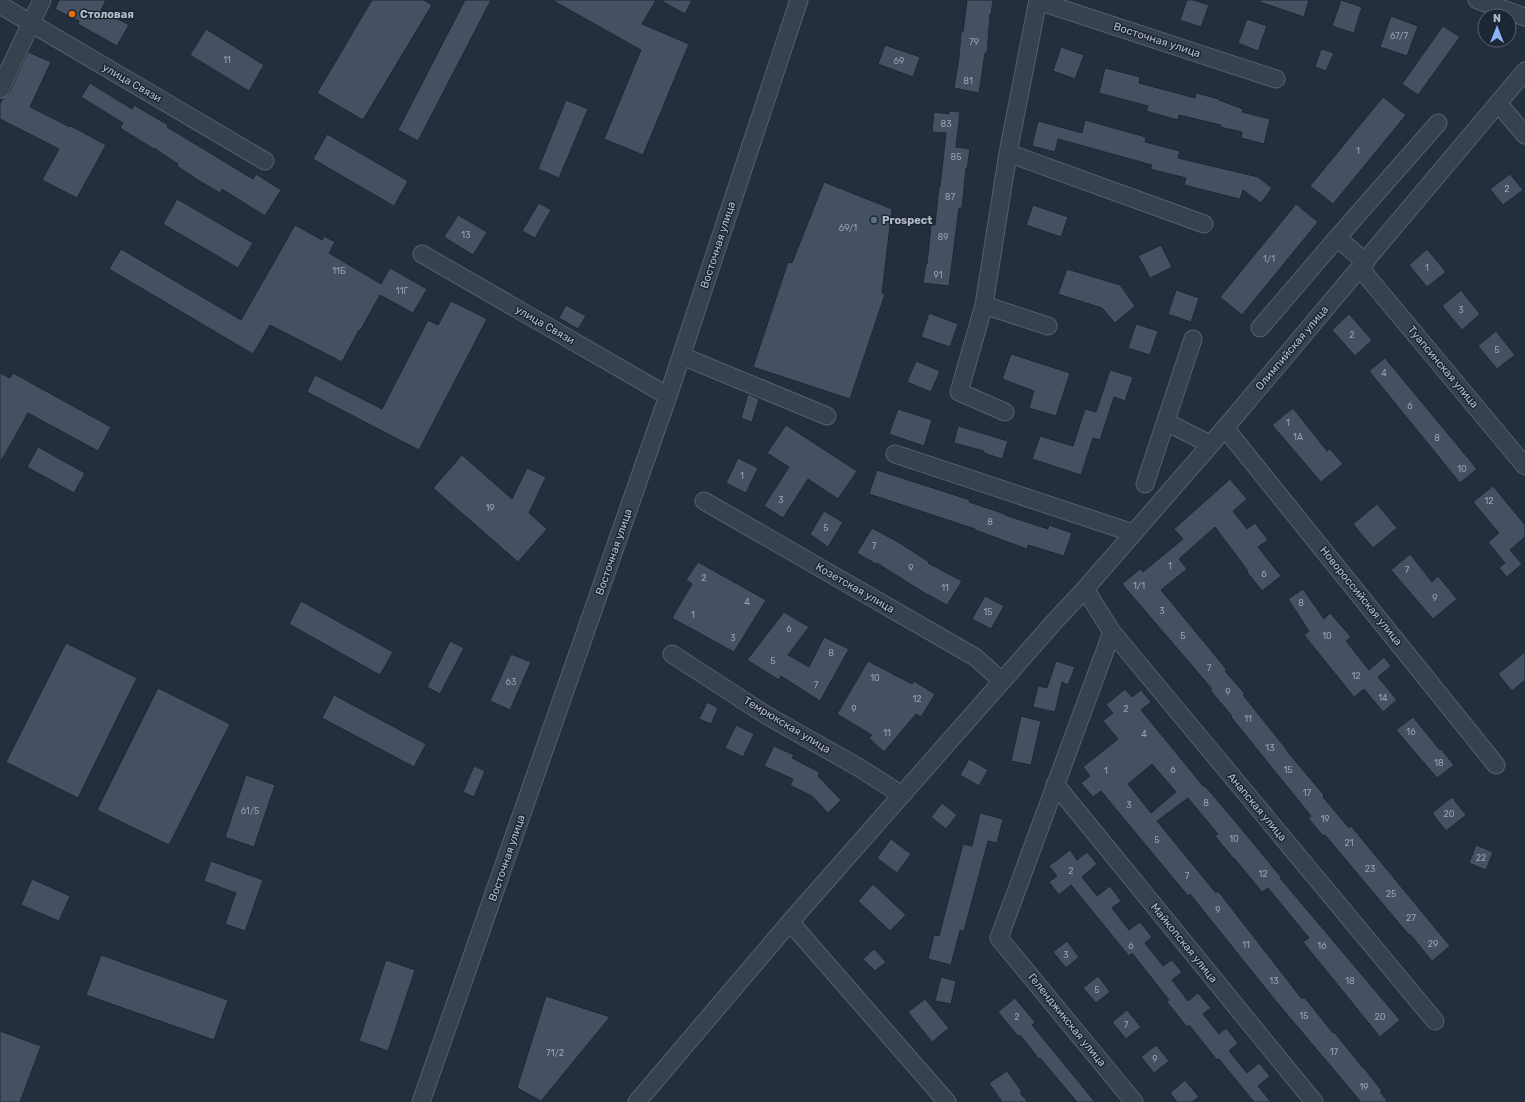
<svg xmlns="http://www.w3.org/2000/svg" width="1525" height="1102" viewBox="0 0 1525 1102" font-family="Rubik,sans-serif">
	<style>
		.building { fill: #455162; stroke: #1f2835; fill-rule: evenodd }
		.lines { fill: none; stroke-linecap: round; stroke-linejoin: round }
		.minor-casing { stroke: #565f6c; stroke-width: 19 }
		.minor { stroke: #38414e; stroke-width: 17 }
		.food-dot { fill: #e8710a; stroke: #1d2633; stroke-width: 1.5 }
		.service-dot { fill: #5c6f8a; stroke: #1d2633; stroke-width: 1.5 }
		.labels { text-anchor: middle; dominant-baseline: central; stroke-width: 3; stroke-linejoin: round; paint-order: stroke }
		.number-label { font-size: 9px; fill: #98a1af }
		.poi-label { font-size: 11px; font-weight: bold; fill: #b4bcc9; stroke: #1d2633; text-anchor: start }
		.street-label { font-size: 11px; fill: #b4bcc9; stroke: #1d2633 }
	</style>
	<rect width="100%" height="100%" fill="#242f3e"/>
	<!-- building -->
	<path class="building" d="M 59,0 L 106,0 L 101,10 L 129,25 L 117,46 L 78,24 L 79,21 L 55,9 Z
		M 372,0 L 424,0 L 432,5 L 363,120 L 317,93 Z
		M 465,0 L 491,0 L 418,141 L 398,130 Z
		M 552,0 L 656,0 L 642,24 L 689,44 L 643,155 L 604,139 L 641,50 Z
		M 660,0 L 692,0 L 685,14 Z
		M 967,0 L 993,0 L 991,15 L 990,14 L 987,53 L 985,53 L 979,93 L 954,88 L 959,58 L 961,32 L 963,32 Z
		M 1187,0 L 1193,0 L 1209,5 L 1201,27 L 1180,20 Z
		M 1261,0 L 1309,0 L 1304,17 L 1260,2 Z
		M 1341,0 L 1362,7 L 1354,33 L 1332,26 Z
		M 1391,16 L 1418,26 L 1407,56 L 1380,47 Z
		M 1247,19 L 1267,26 L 1258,51 L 1238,43 Z
		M 1443,26 L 1460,37 L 1418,95 L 1402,84 Z
		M 206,29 L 264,65 L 249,91 L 190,55 Z
		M 885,45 L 920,57 L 913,77 L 878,64 Z
		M 1061,47 L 1084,55 L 1075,79 L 1053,71 Z
		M 1321,49 L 1334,53 L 1326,71 L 1315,67 Z
		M 28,52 L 51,62 L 30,107 L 70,127 L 71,126 L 106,145 L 77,198 L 42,180 L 59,149 L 0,119 L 0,104 L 3,98 L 9,93 Z
		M 1105,68 L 1140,77 L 1139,83 L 1195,98 L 1196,93 L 1219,99 L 1219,100 L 1243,109 L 1242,112 L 1270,119 L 1264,144 L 1241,138 L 1242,132 L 1220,127 L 1221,125 L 1179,115 L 1178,120 L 1146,111 L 1148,106 L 1099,93 Z
		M 90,83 L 132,109 L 134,105 L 168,125 L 167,127 L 253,179 L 256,174 L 281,190 L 265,216 L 222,189 L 220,193 L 198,180 L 177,166 L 178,164 L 154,148 L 154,149 L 120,128 L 123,123 L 81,97 Z
		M 1383,97 L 1406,115 L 1333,204 L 1310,186 Z
		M 566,100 L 588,109 L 559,178 L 538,169 Z
		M 949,111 L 960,112 L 956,147 L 970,149 L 967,169 L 966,168 L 962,208 L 959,208 L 949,286 L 923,283 L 926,264 L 927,264 L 931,225 L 935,225 L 939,186 L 940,187 L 946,133 L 932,132 L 934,112 L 949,114 Z
		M 1085,120 L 1146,137 L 1145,142 L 1180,151 L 1178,158 L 1258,177 L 1272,188 L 1261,203 L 1243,190 L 1240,199 L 1184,185 L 1186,178 L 1150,169 L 1152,165 L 1058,139 L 1055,152 L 1032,146 L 1038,121 L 1082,133 Z
		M 327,134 L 408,181 L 394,206 L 313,159 Z
		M 1510,174 L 1523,190 L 1503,205 L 1490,189 Z
		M 824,182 L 892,209 L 882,293 L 885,294 L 850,399 L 753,367 L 788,262 L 792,263 Z
		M 177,199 L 253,243 L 238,268 L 163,224 Z
		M 539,203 L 551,210 L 535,238 L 522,231 Z
		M 1296,204 L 1318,222 L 1242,315 L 1220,297 Z
		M 1033,205 L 1068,217 L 1061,237 L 1026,225 Z
		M 458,215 L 487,232 L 473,255 L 444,237 Z
		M 295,225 L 322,240 L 324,236 L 335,242 L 329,253 L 381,284 L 390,268 L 427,289 L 413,313 L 380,295 L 360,331 L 359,330 L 342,362 L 270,325 L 253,354 L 109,269 L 121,249 L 241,320 Z
		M 1161,245 L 1172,267 L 1150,278 L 1138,256 Z
		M 1427,249 L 1446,272 L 1427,287 L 1409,265 Z
		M 1067,269 L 1120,285 L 1135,306 L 1115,323 L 1102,308 L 1058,294 Z
		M 1176,290 L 1199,298 L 1191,322 L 1168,314 Z
		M 1461,290 L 1480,314 L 1462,330 L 1442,306 Z
		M 451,301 L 487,319 L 419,450 L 307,392 L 315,375 L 382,409 L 428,320 L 438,325 Z
		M 566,305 L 586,316 L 578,329 L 559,318 Z
		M 929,313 L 958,324 L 950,347 L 921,337 Z
		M 1349,314 L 1372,340 L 1355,356 L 1332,330 Z
		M 1136,324 L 1158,331 L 1150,355 L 1128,348 Z
		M 1496,331 L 1515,355 L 1497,369 L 1478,346 Z
		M 1011,354 L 1070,373 L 1056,416 L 1029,408 L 1034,391 L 1002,379 Z
		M 1385,358 L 1477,469 L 1460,483 L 1369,371 Z
		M 916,361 L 940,371 L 931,392 L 907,382 Z
		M 1110,370 L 1133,377 L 1125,401 L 1114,397 L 1100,440 L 1093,438 L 1081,475 L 1032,459 L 1040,436 L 1073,446 L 1085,409 L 1096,412 Z
		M 0,373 L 10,378 L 13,373 L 111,427 L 98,451 L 28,413 L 0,463 Z
		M 748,394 L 759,399 L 752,422 L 741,418 Z
		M 1293,408 L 1327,451 L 1330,449 L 1343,464 L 1321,482 L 1272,425 Z
		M 898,409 L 932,420 L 924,446 L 889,434 Z
		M 786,425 L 857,471 L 838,499 L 808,479 L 783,518 L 764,506 L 789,467 L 767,453 Z
		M 958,426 L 1008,441 L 1002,459 L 984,453 L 984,451 L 954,443 Z
		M 38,447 L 85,473 L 74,493 L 27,467 Z
		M 462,455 L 512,499 L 527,468 L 546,477 L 529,513 L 547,529 L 518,562 L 433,488 Z
		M 738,458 L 758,468 L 746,493 L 726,483 Z
		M 877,470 L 970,500 L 969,502 L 1005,514 L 1005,515 L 1048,529 L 1049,525 L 1072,533 L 1064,556 L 1028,545 L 1027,549 L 975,530 L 975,529 L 869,494 Z
		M 1230,479 L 1247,499 L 1233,511 L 1247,529 L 1255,523 L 1268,540 L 1258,547 L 1281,576 L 1262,591 L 1247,572 L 1248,571 L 1215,527 L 1179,559 L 1187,569 L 1161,590 L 1227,670 L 1225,671 L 1245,694 L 1243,695 L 1287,750 L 1286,750 L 1324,795 L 1323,797 L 1349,828 L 1351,826 L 1450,946 L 1432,961 L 1410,934 L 1409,935 L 1325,835 L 1323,836 L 1308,818 L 1311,816 L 1231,717 L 1232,716 L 1210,690 L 1212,689 L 1122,584 L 1140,569 L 1143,572 L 1183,539 L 1174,529 Z
		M 1493,486 L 1525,525 L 1525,537 L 1510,550 L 1522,564 L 1507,577 L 1499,568 L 1505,563 L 1488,542 L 1499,533 L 1473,502 Z
		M 1377,504 L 1397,528 L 1373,548 L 1353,524 Z
		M 824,511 L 843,522 L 828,547 L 810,534 Z
		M 872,528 L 898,542 L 929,562 L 928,563 L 962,581 L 947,605 L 923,592 L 877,563 L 876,564 L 857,553 Z
		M 1410,554 L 1432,582 L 1438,576 L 1457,599 L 1433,619 L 1391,570 Z
		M 698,562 L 766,600 L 734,652 L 672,618 L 692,584 L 686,580 Z
		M 1303,589 L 1324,619 L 1330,613 L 1351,637 L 1346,641 L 1369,670 L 1384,657 L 1391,666 L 1378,677 L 1397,700 L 1383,712 L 1364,689 L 1354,697 L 1304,635 L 1309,631 L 1288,599 Z
		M 985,596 L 1004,606 L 991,629 L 972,619 Z
		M 301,601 L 393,652 L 380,675 L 289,624 Z
		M 784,612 L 809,627 L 788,655 L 809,667 L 824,637 L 849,649 L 820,701 L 781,676 L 779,680 L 747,660 Z
		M 450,641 L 464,648 L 440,694 L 427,687 Z
		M 66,643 L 137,678 L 78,798 L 6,762 Z
		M 1525,652 L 1525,680 L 1512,691 L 1498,674 Z
		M 511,654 L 531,662 L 510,710 L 490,701 Z
		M 868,661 L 912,684 L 914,681 L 935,694 L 921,717 L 916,714 L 884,752 L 869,738 L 872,735 L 837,714 Z
		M 1056,661 L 1075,667 L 1068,685 L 1062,682 L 1055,712 L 1033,707 L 1038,686 L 1047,688 Z
		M 158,688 L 230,724 L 169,845 L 97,810 Z
		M 1125,689 L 1132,697 L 1141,690 L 1151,702 L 1141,710 L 1204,787 L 1205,786 L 1234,820 L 1281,877 L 1280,878 L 1400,1020 L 1380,1037 L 1303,942 L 1309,938 L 1268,888 L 1262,892 L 1234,858 L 1233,858 L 1215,836 L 1218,834 L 1188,798 L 1157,821 L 1216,893 L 1218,891 L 1302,999 L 1304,997 L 1333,1033 L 1334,1032 L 1363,1068 L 1364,1068 L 1382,1091 L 1380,1092 L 1388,1102 L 1361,1102 L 1275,1000 L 1190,894 L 1188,896 L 1101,791 L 1093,797 L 1081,783 L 1090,776 L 1083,767 L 1118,739 L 1103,721 L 1113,713 L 1106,705 ZM 1152,764 L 1176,792 L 1151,813 L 1128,784 Z
		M 334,695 L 426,744 L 414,767 L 322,718 Z
		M 707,702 L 718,708 L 711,724 L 699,719 Z
		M 1021,716 L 1041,721 L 1031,765 L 1011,761 Z
		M 1413,717 L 1440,750 L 1441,749 L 1454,765 L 1437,778 L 1396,730 Z
		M 736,725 L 754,734 L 743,757 L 725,748 Z
		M 774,746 L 794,755 L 792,758 L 819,772 L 818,776 L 841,800 L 828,813 L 812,796 L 790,785 L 793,779 L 764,766 Z
		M 969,759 L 988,770 L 979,786 L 960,775 Z
		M 474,766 L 485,771 L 474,797 L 463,792 Z
		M 246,775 L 275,785 L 254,847 L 225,837 Z
		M 1452,797 L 1466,815 L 1446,831 L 1432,813 Z
		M 942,803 L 957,815 L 946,829 L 931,817 Z
		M 980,813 L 1003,819 L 997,843 L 988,841 L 964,931 L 960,930 L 951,965 L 928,959 L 934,935 L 939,936 L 963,844 L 972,846 Z
		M 891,839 L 911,854 L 897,873 L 877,858 Z
		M 1476,845 L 1493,852 L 1486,870 L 1469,863 Z
		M 1070,850 L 1077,860 L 1087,852 L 1097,864 L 1082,877 L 1097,896 L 1110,886 L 1121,901 L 1112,908 L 1129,930 L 1140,922 L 1152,937 L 1145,943 L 1163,966 L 1172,960 L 1182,972 L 1172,980 L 1188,1001 L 1198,993 L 1211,1008 L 1203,1014 L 1219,1034 L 1226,1028 L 1238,1043 L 1229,1051 L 1247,1073 L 1259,1063 L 1270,1076 L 1258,1086 L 1271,1102 L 1254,1102 L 1219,1059 L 1217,1060 L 1189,1025 L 1187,1027 L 1167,1002 L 1169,1000 L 1132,953 L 1129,956 L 1071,885 L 1059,895 L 1049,882 L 1057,876 L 1049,866 Z
		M 211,861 L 263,880 L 245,931 L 225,924 L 236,893 L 204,881 Z
		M 32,879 L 70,896 L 59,921 L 21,905 Z
		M 873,884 L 906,915 L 890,931 L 858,901 Z
		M 1067,941 L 1079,957 L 1066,968 L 1053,952 Z
		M 874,949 L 886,962 L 875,971 L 863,959 Z
		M 101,955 L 228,1000 L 214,1040 L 86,995 Z
		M 386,960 L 415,970 L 388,1051 L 359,1041 Z
		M 1098,976 L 1110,992 L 1096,1003 L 1083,988 Z
		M 941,977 L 956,981 L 951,1004 L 935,1001 Z
		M 546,996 L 610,1017 L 541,1101 L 517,1088 Z
		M 1015,998 L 1035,1022 L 1032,1025 L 1095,1102 L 1077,1102 L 1040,1058 L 1039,1059 L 1020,1035 L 1018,1036 L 998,1012 Z
		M 925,999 L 949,1028 L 932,1042 L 908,1012 Z
		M 1127,1010 L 1141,1027 L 1126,1039 L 1112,1022 Z
		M 0,1031 L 41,1046 L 20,1102 L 0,1102 Z
		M 1156,1045 L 1169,1061 L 1154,1073 L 1141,1057 Z
		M 1007,1071 L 1022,1092 L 1020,1093 L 1028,1102 L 1002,1102 L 989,1083 Z
		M 1185,1080 L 1199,1097 L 1192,1102 L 1177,1102 L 1170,1093 Z"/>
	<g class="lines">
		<!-- minor casing -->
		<g class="minor-casing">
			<path id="minor" d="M 1477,0 L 1525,17
				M 1038,1 L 1276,79
				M 0,5 L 265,161
				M 0,89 L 42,0
				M 1498,103 L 1525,135
				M 1008,153 L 1204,224
				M 1337,238 L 1438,123
				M 422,254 L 668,396
				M 1360,268 L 1525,466
				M 984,305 L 1048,326
				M 1260,328 L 1337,238 L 1366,262
				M 682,356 L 827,416
				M 1005,412 L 959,392 L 984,305 L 1008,153 L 1038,0
				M 1166,422 L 1210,444
				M 1225,428 L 1496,765
				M 895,454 L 1133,533
				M 1145,484 L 1193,339
				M 704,501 L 975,657 L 1002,681
				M 1085,589 L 1112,632 L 1435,1021
				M 1112,632 L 999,938 L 1134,1102
				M 672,654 L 766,715 L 858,767 L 902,795
				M 1055,784 L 1314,1102
				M 790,922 L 947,1102
				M 421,1102 L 668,396 L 799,0
				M 637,1102 L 790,922 L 1055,621 L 1085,589 L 1225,428 L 1525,71"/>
		</g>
		<!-- minor -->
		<use href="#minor" class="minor"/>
	</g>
	<!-- markers -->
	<circle class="food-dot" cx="72" cy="14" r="4"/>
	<circle class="service-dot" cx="874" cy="220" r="4"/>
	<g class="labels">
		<!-- number labels -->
		<g class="number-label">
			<text x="1399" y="36">67/7</text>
			<text x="974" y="42">79</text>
			<text x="227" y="60">11</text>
			<text x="899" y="61">69</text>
			<text x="968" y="81">81</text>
			<text x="946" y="124">83</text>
			<text x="1358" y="151">1</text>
			<text x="956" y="157">85</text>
			<text x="1507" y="189">2</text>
			<text x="950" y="197">87</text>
			<text x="848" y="228">69/1</text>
			<text x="466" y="235">13</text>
			<text x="943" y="237">89</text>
			<text x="1269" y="259">1/1</text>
			<text x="1427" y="268">1</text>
			<text x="339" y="271">11Б</text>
			<text x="938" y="275">91</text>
			<text x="402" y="291">11Г</text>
			<text x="1461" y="310">3</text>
			<text x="1352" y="335">2</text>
			<text x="1497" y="350">5</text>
			<text x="1384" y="373">4</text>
			<text x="1410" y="406">6</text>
			<text x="1288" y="423">1</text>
			<text x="1298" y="437">1А</text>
			<text x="1437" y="438">8</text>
			<text x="1462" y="469">10</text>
			<text x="742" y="476">1</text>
			<text x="781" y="500">3</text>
			<text x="1489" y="501">12</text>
			<text x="490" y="508">19</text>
			<text x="990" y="522">8</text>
			<text x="826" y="528">5</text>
			<text x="874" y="546">7</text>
			<text x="1170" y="566">1</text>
			<text x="911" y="568">9</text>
			<text x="1407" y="570">7</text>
			<text x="1264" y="574">6</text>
			<text x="704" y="578">2</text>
			<text x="1139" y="586">1/1</text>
			<text x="945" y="588">11</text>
			<text x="1435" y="598">9</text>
			<text x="747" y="602">4</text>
			<text x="1301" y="603">8</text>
			<text x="1162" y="611">3</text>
			<text x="988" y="612">15</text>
			<text x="693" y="615">1</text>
			<text x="789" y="629">6</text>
			<text x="1183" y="636">5</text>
			<text x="1327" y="636">10</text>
			<text x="733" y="638">3</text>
			<text x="831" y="653">8</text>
			<text x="773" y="661">5</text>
			<text x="1209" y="668">7</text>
			<text x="1356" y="676">12</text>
			<text x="875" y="678">10</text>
			<text x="511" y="682">63</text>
			<text x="816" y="685">7</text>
			<text x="1228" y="692">9</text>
			<text x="1383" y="698">14</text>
			<text x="917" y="699">12</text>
			<text x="854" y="709">9</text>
			<text x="1126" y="709">2</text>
			<text x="1248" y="719">11</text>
			<text x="1411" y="732">16</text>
			<text x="887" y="733">11</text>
			<text x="1144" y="734">4</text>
			<text x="1270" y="748">13</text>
			<text x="1439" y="763">18</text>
			<text x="1173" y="770">6</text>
			<text x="1288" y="770">15</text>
			<text x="1106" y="771">1</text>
			<text x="1307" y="793">17</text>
			<text x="1206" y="803">8</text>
			<text x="1129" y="805">3</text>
			<text x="250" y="811">61/5</text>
			<text x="1449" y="814">20</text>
			<text x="1325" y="819">19</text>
			<text x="1234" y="839">10</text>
			<text x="1157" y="840">5</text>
			<text x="1349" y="843">21</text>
			<text x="1481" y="858">22</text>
			<text x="1370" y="869">23</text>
			<text x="1071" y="871">2</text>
			<text x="1263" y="874">12</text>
			<text x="1187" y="876">7</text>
			<text x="1391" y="894">25</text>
			<text x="1218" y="910">9</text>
			<text x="1411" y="918">27</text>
			<text x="1433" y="944">29</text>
			<text x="1246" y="945">11</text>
			<text x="1131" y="946">6</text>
			<text x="1322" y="946">16</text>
			<text x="1066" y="955">3</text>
			<text x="1274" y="981">13</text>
			<text x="1350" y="981">18</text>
			<text x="1097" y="990">5</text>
			<text x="1304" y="1016">15</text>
			<text x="1017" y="1017">2</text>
			<text x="1380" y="1017">20</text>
			<text x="1126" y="1025">7</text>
			<text x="1334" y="1052">17</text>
			<text x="555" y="1053">71/2</text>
			<text x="1155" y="1059">9</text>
			<text x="1364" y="1087">19</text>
		</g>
		<!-- poi labels -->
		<g class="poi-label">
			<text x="80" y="14">Столовая</text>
			<text x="882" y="220">Prospect</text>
		</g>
		<!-- street labels -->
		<g class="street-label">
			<text transform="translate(1157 40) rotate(18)">Восточная улица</text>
			<text transform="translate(132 83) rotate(30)">улица Связи</text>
			<text transform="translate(718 245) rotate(-72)">Восточная улица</text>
			<text transform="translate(545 325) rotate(30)">улица Связи</text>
			<text transform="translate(1292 348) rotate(-50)">Олимпийская улица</text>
			<text transform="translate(1443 367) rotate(50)">Туапсинская улица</text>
			<text transform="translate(614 552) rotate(-71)">Восточная улица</text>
			<text transform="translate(855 588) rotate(30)">Козетская улица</text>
			<text transform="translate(1361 596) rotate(51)">Новороссийская улица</text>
			<text transform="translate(787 725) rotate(31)">Темрюкская улица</text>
			<text transform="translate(1257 807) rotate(50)">Анапская улица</text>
			<text transform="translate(507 858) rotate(-71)">Восточная улица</text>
			<text transform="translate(1184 943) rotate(51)">Майкопская улица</text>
			<text transform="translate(1067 1020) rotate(51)">Геленджикская улица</text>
		</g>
	</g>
	<!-- north arrow -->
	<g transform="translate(1497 28)"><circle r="19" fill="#1d2633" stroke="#59626f"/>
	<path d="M0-3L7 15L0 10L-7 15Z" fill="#8ab4f8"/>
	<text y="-6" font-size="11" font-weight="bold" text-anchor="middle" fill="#b4bcc9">N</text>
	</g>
</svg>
